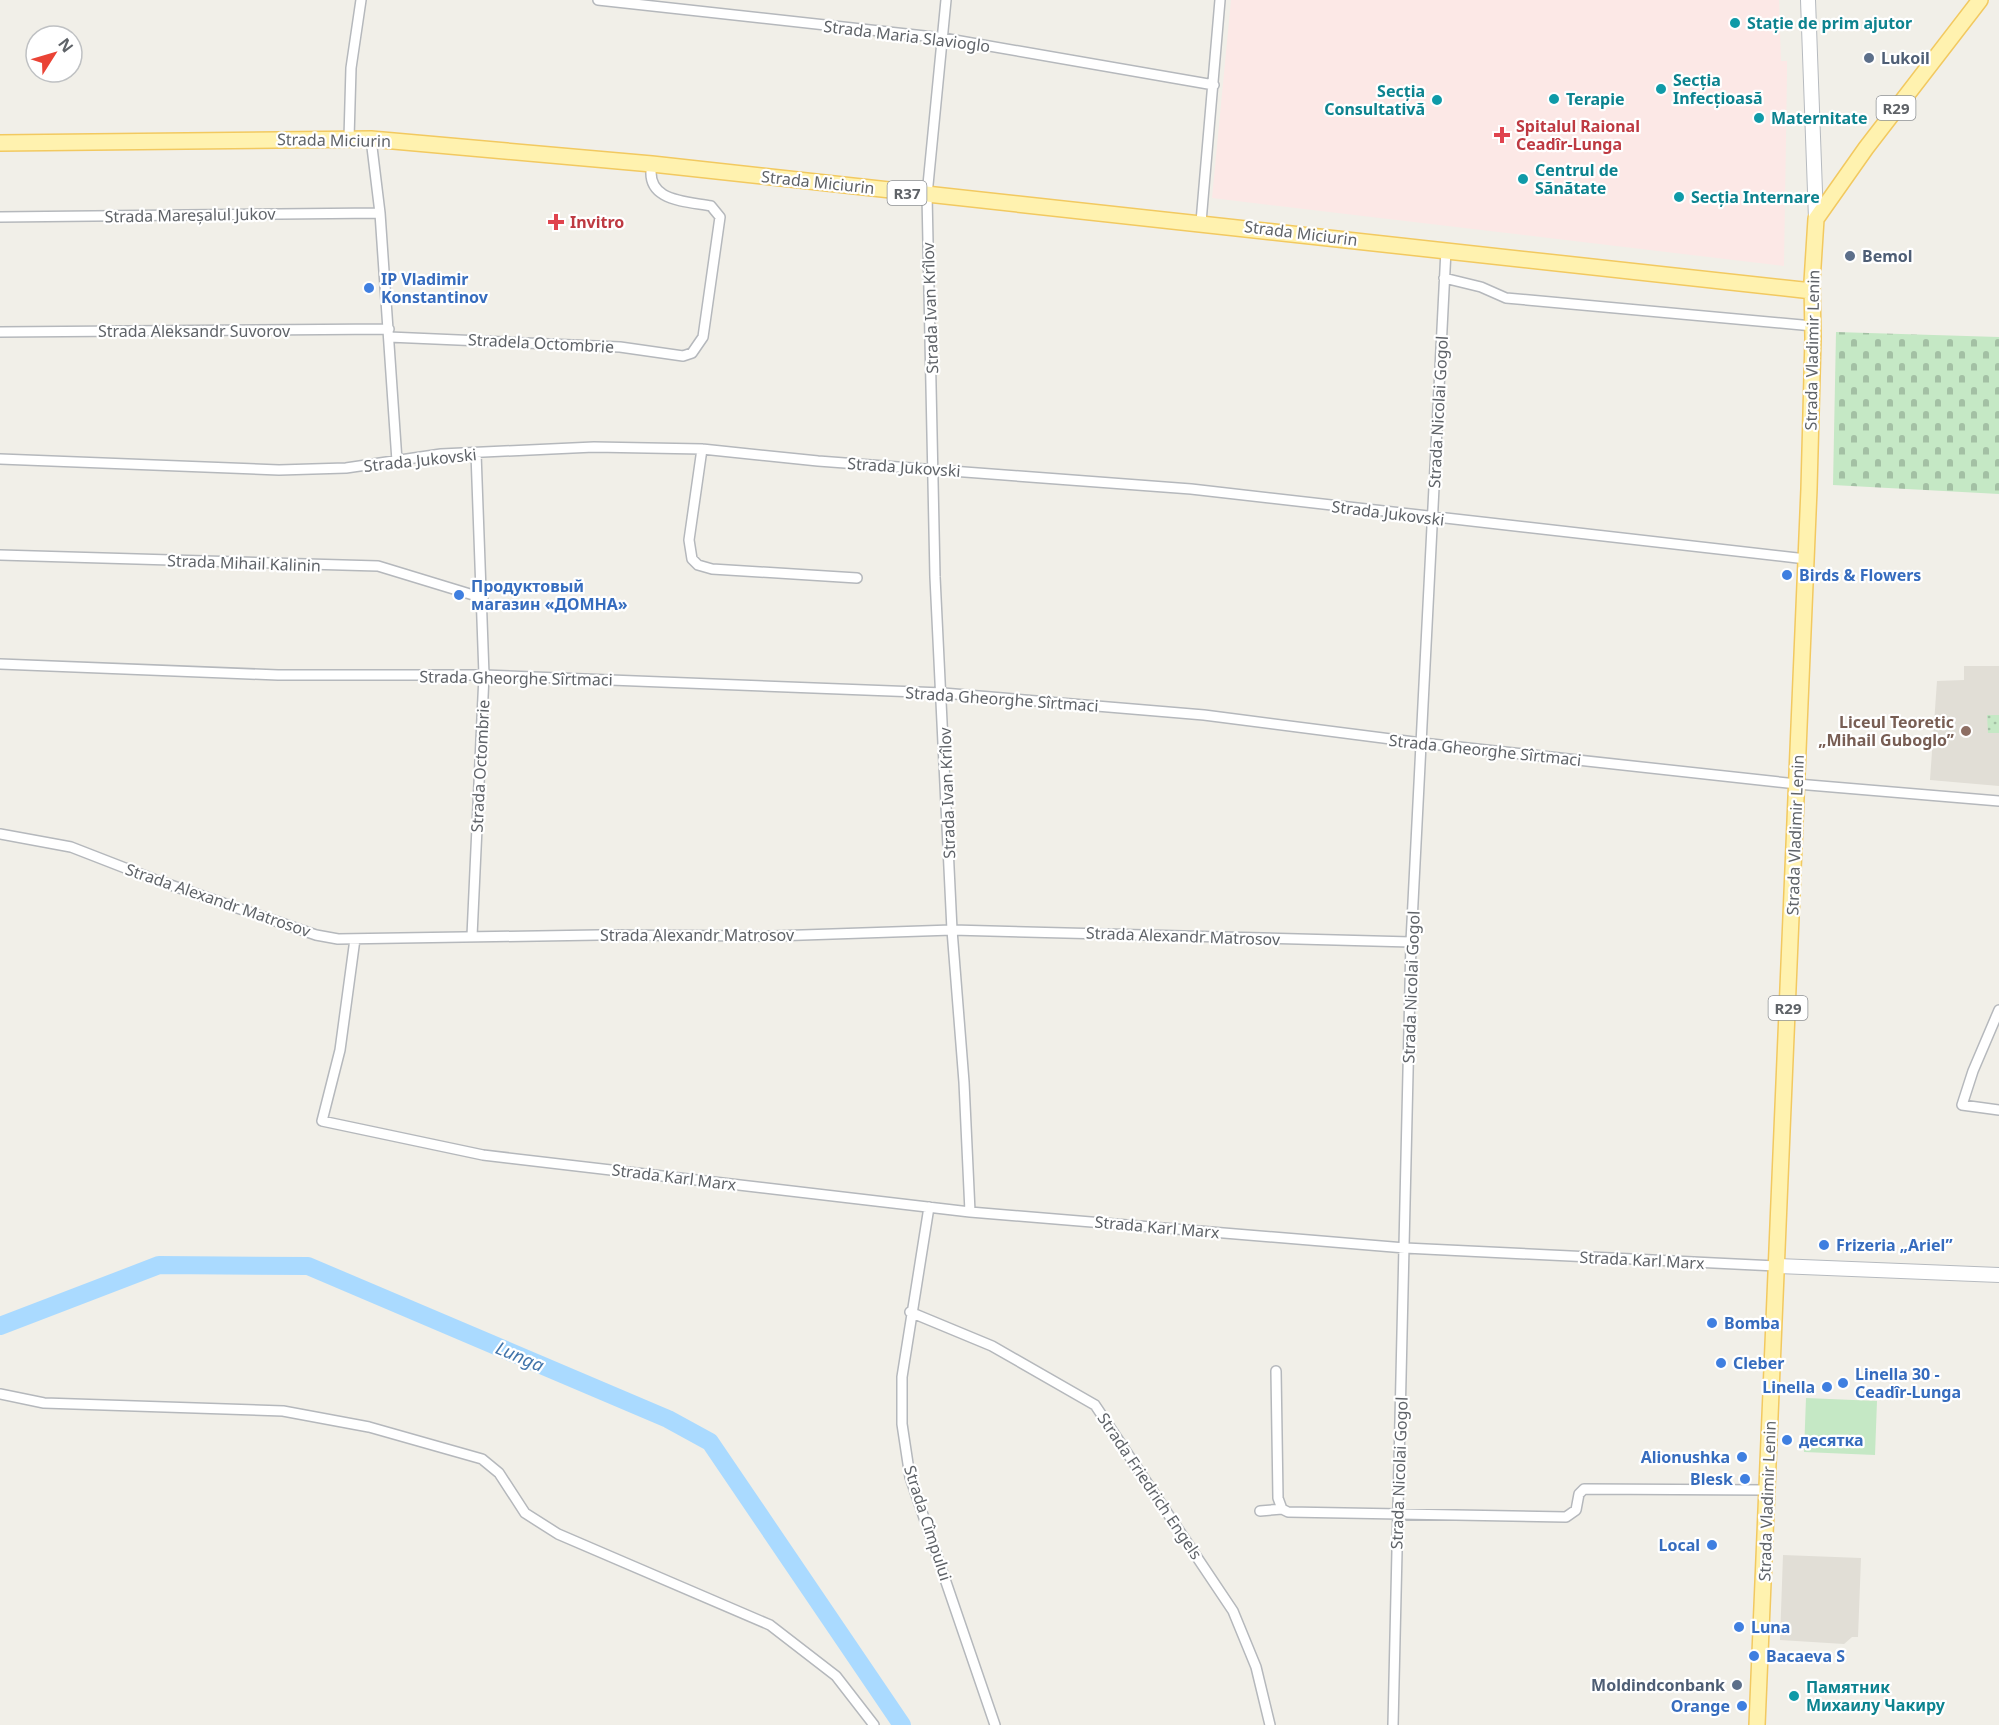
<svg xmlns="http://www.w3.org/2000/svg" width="1999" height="1725" viewBox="0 0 1999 1725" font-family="'Noto Sans',sans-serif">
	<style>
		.education { fill: #e1ded6 }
		.medical { fill: #fce8e6 }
		.grass { fill: url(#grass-dots) }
		.cemetery { fill: url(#cemetery-stones) }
		.park { fill: #c5e8c5 }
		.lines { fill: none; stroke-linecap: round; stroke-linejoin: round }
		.river { stroke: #aadaff; stroke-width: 18 }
		.street-casing { stroke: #b5b8bc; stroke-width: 12 }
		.secondary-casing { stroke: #b6babf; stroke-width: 16 }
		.primary-casing { stroke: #f2c960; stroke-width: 18 }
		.street { stroke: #fff; stroke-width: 9 }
		.secondary { stroke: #fff; stroke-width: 14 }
		.primary { stroke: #fff2af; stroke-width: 15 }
		.culture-dot { fill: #0f9aa8; stroke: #fff; stroke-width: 2 }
		.service-dot { fill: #5c6f8a; stroke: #fff; stroke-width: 2 }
		.health-dot { fill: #e0444e; stroke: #fff; stroke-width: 2 }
		.shop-dot { fill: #3f7fe0; stroke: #fff; stroke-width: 2 }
		.education-dot { fill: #8d6e63; stroke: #fff; stroke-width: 2 }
		.labels { text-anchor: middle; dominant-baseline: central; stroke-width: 4.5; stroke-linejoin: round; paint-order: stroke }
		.shield { fill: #fff; stroke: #8f9295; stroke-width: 1.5 }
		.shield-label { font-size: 15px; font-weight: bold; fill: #5f6368 }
		.culture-label { font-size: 16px; font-weight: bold; fill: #0d838f; stroke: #fff; text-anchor: start }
		.street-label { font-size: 16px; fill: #5f6368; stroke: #fff }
		.service-label { font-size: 16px; font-weight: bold; fill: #4e5e75; stroke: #fff; text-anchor: start }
		.health-label { font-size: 16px; font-weight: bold; fill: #be3a42; stroke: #fff; text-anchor: start }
		.shop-label { font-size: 16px; font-weight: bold; fill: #366cbe; stroke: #fff; text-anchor: start }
		.education-label { font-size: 16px; font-weight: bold; fill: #785e54; stroke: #fff; text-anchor: end }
		.water-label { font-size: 18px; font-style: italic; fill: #4174aa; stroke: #fff }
	</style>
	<defs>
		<pattern id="grass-dots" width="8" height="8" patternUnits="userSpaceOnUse" patternTransform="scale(1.5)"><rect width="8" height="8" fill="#c5e8c5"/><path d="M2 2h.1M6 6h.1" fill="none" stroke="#a3c0a4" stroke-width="1.8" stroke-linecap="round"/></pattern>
		<pattern id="cemetery-stones" width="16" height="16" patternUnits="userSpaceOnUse" patternTransform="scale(1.5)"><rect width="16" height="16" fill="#c5e8c5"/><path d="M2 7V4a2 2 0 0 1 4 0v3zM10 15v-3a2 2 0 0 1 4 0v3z" fill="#a3c0a4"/></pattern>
	</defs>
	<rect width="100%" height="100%" fill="#f1efe8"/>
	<!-- education -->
	<path class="education" d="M 1964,666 L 1999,666 L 1999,786 L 1930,780 L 1937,681 L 1964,680 Z
		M 1783,1555 L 1861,1558 L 1858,1637 L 1852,1637 L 1844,1644 L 1780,1640 Z"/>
	<!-- medical -->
	<path class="medical" d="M 1231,0 L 1779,0 L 1781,61 L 1787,61 L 1787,72 L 1784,266 L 1212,198 Z"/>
	<!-- grass -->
	<path class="grass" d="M 1987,715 L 1999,715 L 1999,733 L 1988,733 Z"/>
	<!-- cemetery -->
	<path class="cemetery" d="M 1836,332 L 1999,337 L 1999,494 L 1833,485 Z"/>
	<!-- park -->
	<path class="park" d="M 1806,1398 L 1877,1401 L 1875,1455 L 1804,1452 Z"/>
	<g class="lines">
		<!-- river -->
		<path class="river" d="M 0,1326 L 159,1265 L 308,1266 L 668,1419 L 710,1442 L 902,1725"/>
		<!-- street casing -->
		<g class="street-casing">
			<path id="street" d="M 598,0 L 943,38 L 1214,85
				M 946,0 L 927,195 L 935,577 L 952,930 L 964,1082 L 970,1212
				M 349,138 L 351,68 L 361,0
				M 371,139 L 380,213 L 397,461
				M 0,217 L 380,213
				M 1201,222 L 1220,0
				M 1444,278 L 1481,287 L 1506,298 L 1813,326
				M 0,332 L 389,329
				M 389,337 L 620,347 L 683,356 L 692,353 L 703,337 L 720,217 L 711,206 C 684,201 644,201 652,164
				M 702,449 L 689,540 L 692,559 L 698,565 L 712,569 L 857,578
				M 0,459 L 279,470 L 346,468 L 441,454 L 594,447 L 702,449 L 818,461 L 1191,489 L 1806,559
				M 0,555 L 378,566 L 483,598
				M 0,664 L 278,675 L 484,675 L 943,693 L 1204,715 L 1422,743 L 1797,784 L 1999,801
				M 0,834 L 71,847 L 156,880 L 316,935 L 338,939 L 598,935 L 773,936 L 952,930 L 1411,942
				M 472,936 L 484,675 L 476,453
				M 355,939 L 340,1050 L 322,1121 L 483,1155 L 970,1212 L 1405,1248 L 1776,1266
				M 1999,1010 L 1973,1071 L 1962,1105 L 1999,1110
				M 929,1207 L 902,1377 L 902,1424 L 910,1477 L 995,1725
				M 910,1312 L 992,1346 L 1095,1405 L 1233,1611 L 1256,1667 L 1270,1725
				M 1276,1371 L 1278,1498 L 1282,1509
				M 0,1394 L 44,1403 L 283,1411 L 369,1427 L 482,1459 L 499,1473 L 525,1513 L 558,1534 L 770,1625 L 836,1676 L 874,1725
				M 1260,1511 L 1282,1509 L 1288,1512 L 1566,1517 L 1576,1510 L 1579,1494 L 1584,1489 L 1766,1490
				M 1393,1725 L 1411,942 L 1446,250"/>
		</g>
		<!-- secondary casing -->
		<g class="secondary-casing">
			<path id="secondary" d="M 1808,0 L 1816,219
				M 1776,1266 L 1999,1275"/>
		</g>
		<!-- primary casing -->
		<g class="primary-casing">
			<path id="primary" d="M 0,143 L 371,139 L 652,164 L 1812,291
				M 1757,1725 L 1809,489 L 1813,338 L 1812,282 L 1816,219 L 1866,148 L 1980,0"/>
		</g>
		<!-- street -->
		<use href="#street" class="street"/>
		<!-- secondary -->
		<use href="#secondary" class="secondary"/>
		<!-- primary -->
		<use href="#primary" class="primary"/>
	</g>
	<!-- markers -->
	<g class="culture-dot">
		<circle cx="1735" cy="23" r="6"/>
		<circle cx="1661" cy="89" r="6"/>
		<circle cx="1554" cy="99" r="6"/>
		<circle cx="1437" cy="100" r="6"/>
		<circle cx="1759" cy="118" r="6"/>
		<circle cx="1523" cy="179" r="6"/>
		<circle cx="1679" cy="197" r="6"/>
		<circle cx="1794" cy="1696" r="6"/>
	</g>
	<g class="service-dot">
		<circle cx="1869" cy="58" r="6"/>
		<circle cx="1850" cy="256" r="6"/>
		<circle cx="1737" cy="1685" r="6"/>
	</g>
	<g class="health-dot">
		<path d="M1499 126h6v6h6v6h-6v6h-6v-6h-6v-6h6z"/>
		<path d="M553 213h6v6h6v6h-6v6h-6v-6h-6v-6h6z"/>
	</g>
	<g class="shop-dot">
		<circle cx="369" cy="288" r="6"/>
		<circle cx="1787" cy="575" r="6"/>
		<circle cx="459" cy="595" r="6"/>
		<circle cx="1824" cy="1245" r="6"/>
		<circle cx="1712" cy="1323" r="6"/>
		<circle cx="1721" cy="1363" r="6"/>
		<circle cx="1843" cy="1383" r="6"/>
		<circle cx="1827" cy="1387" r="6"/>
		<circle cx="1787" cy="1440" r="6"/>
		<circle cx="1742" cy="1457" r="6"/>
		<circle cx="1745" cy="1479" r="6"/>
		<circle cx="1712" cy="1545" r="6"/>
		<circle cx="1739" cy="1627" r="6"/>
		<circle cx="1754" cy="1656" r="6"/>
		<circle cx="1742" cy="1706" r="6"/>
	</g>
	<circle class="education-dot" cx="1966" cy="731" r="6"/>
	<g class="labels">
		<!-- shield labels -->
		<g class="shield">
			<rect x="1876.5" y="96" width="39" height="24" rx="4.5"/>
			<rect x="887.5" y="181" width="39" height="24" rx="4.5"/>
			<rect x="1768.5" y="996" width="39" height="24" rx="4.5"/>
		</g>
		<g class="shield-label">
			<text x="1896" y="108">R29</text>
			<text x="907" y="193">R37</text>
			<text x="1788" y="1008">R29</text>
		</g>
		<!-- culture labels -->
		<g class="culture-label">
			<text x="1747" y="23">Stație de prim ajutor</text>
			<text x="1673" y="80">Secția<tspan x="1673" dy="18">Infecțioasă</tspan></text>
			<text x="1425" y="91" text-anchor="end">Secția<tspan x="1425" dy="18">Consultativă</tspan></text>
			<text x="1566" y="99">Terapie</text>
			<text x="1771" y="118">Maternitate</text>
			<text x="1535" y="170">Centrul de<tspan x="1535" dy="18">Sănătate</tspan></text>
			<text x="1691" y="197">Secția Internare</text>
			<text x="1806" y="1687">Памятник<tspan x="1806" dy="18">Михаилу Чакиру</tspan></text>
		</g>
		<!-- street labels -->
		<g class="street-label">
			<text transform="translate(907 36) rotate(7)">Strada Maria Slavioglo</text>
			<text transform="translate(334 140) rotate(1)">Strada Miciurin</text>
			<text transform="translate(818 182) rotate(6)">Strada Miciurin</text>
			<text transform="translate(190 215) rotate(-1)">Strada Mareșalul Jukov</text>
			<text transform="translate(1301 233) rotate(7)">Strada Miciurin</text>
			<text transform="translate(930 308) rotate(-92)">Strada Ivan Krîlov</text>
			<text x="194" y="331">Strada Aleksandr Suvorov</text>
			<text transform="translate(541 343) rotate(3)">Stradela Octombrie</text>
			<text transform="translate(1812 350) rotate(-89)">Strada Vladimir Lenin</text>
			<text transform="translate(1438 412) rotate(-87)">Strada Nicolai Gogol</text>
			<text transform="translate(420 460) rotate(-6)">Strada Jukovski</text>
			<text transform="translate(904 467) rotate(4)">Strada Jukovski</text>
			<text transform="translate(1388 513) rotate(7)">Strada Jukovski</text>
			<text transform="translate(244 563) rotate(2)">Strada Mihail Kalinin</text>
			<text transform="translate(516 678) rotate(1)">Strada Gheorghe Sîrtmaci</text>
			<text transform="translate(1002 699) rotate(4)">Strada Gheorghe Sîrtmaci</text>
			<text transform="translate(1485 750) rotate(6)">Strada Gheorghe Sîrtmaci</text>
			<text transform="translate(480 766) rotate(-87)">Strada Octombrie</text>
			<text transform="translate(947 793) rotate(-92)">Strada Ivan Krîlov</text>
			<text transform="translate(1795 835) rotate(-88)">Strada Vladimir Lenin</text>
			<text transform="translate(218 900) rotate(19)">Strada Alexandr Matrosov</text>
			<text x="697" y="935">Strada Alexandr Matrosov</text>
			<text transform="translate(1183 936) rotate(2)">Strada Alexandr Matrosov</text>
			<text transform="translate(1411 987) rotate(-88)">Strada Nicolai Gogol</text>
			<text transform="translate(674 1177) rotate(7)">Strada Karl Marx</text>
			<text transform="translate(1157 1227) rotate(5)">Strada Karl Marx</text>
			<text transform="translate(1642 1260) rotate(3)">Strada Karl Marx</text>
			<text transform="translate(1399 1473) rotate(-88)">Strada Nicolai Gogol</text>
			<text transform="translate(1150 1486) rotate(56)">Strada Friedrich Engels</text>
			<text transform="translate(1767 1501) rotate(-88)">Strada Vladimir Lenin</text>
			<text transform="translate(928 1523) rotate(72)">Strada Cîmpului</text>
		</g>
		<!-- service labels -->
		<g class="service-label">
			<text x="1881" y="58">Lukoil</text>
			<text x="1862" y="256">Bemol</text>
			<text x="1725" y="1685" text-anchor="end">Moldindconbank</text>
		</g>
		<!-- health labels -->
		<g class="health-label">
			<text x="1516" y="126">Spitalul Raional<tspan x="1516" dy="18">Ceadîr-Lunga</tspan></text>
			<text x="570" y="222">Invitro</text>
		</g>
		<!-- shop labels -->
		<g class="shop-label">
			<text x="381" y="279">IP Vladimir<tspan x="381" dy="18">Konstantinov</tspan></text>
			<text x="1799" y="575">Birds &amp; Flowers</text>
			<text x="471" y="586">Продуктовый<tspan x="471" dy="18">магазин «ДОМНА»</tspan></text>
			<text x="1836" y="1245">Frizeria „Ariel”</text>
			<text x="1724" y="1323">Bomba</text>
			<text x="1733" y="1363">Cleber</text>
			<text x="1855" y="1374">Linella 30 -<tspan x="1855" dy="18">Ceadîr-Lunga</tspan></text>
			<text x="1815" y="1387" text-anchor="end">Linella</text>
			<text x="1799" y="1440">десятка</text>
			<text x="1730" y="1457" text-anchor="end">Alionushka</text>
			<text x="1733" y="1479" text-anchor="end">Blesk</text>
			<text x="1700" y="1545" text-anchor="end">Local</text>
			<text x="1751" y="1627">Luna</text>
			<text x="1766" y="1656">Bacaeva S</text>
			<text x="1730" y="1706" text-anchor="end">Orange</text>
		</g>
		<!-- education labels -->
		<g class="education-label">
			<text x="1954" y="722">Liceul Teoretic<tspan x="1954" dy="18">„Mihail Guboglo”</tspan></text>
		</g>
		<!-- water labels -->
		<g class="water-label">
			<text transform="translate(520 1356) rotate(23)">Lunga</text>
		</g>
	</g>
	<!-- north arrow -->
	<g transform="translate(54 54) rotate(53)"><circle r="28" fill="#ffffff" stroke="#bfc1c3" stroke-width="1.5"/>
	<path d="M0-4.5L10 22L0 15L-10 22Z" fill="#ea4335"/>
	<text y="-9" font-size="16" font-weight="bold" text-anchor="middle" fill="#5f6368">N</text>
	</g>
</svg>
